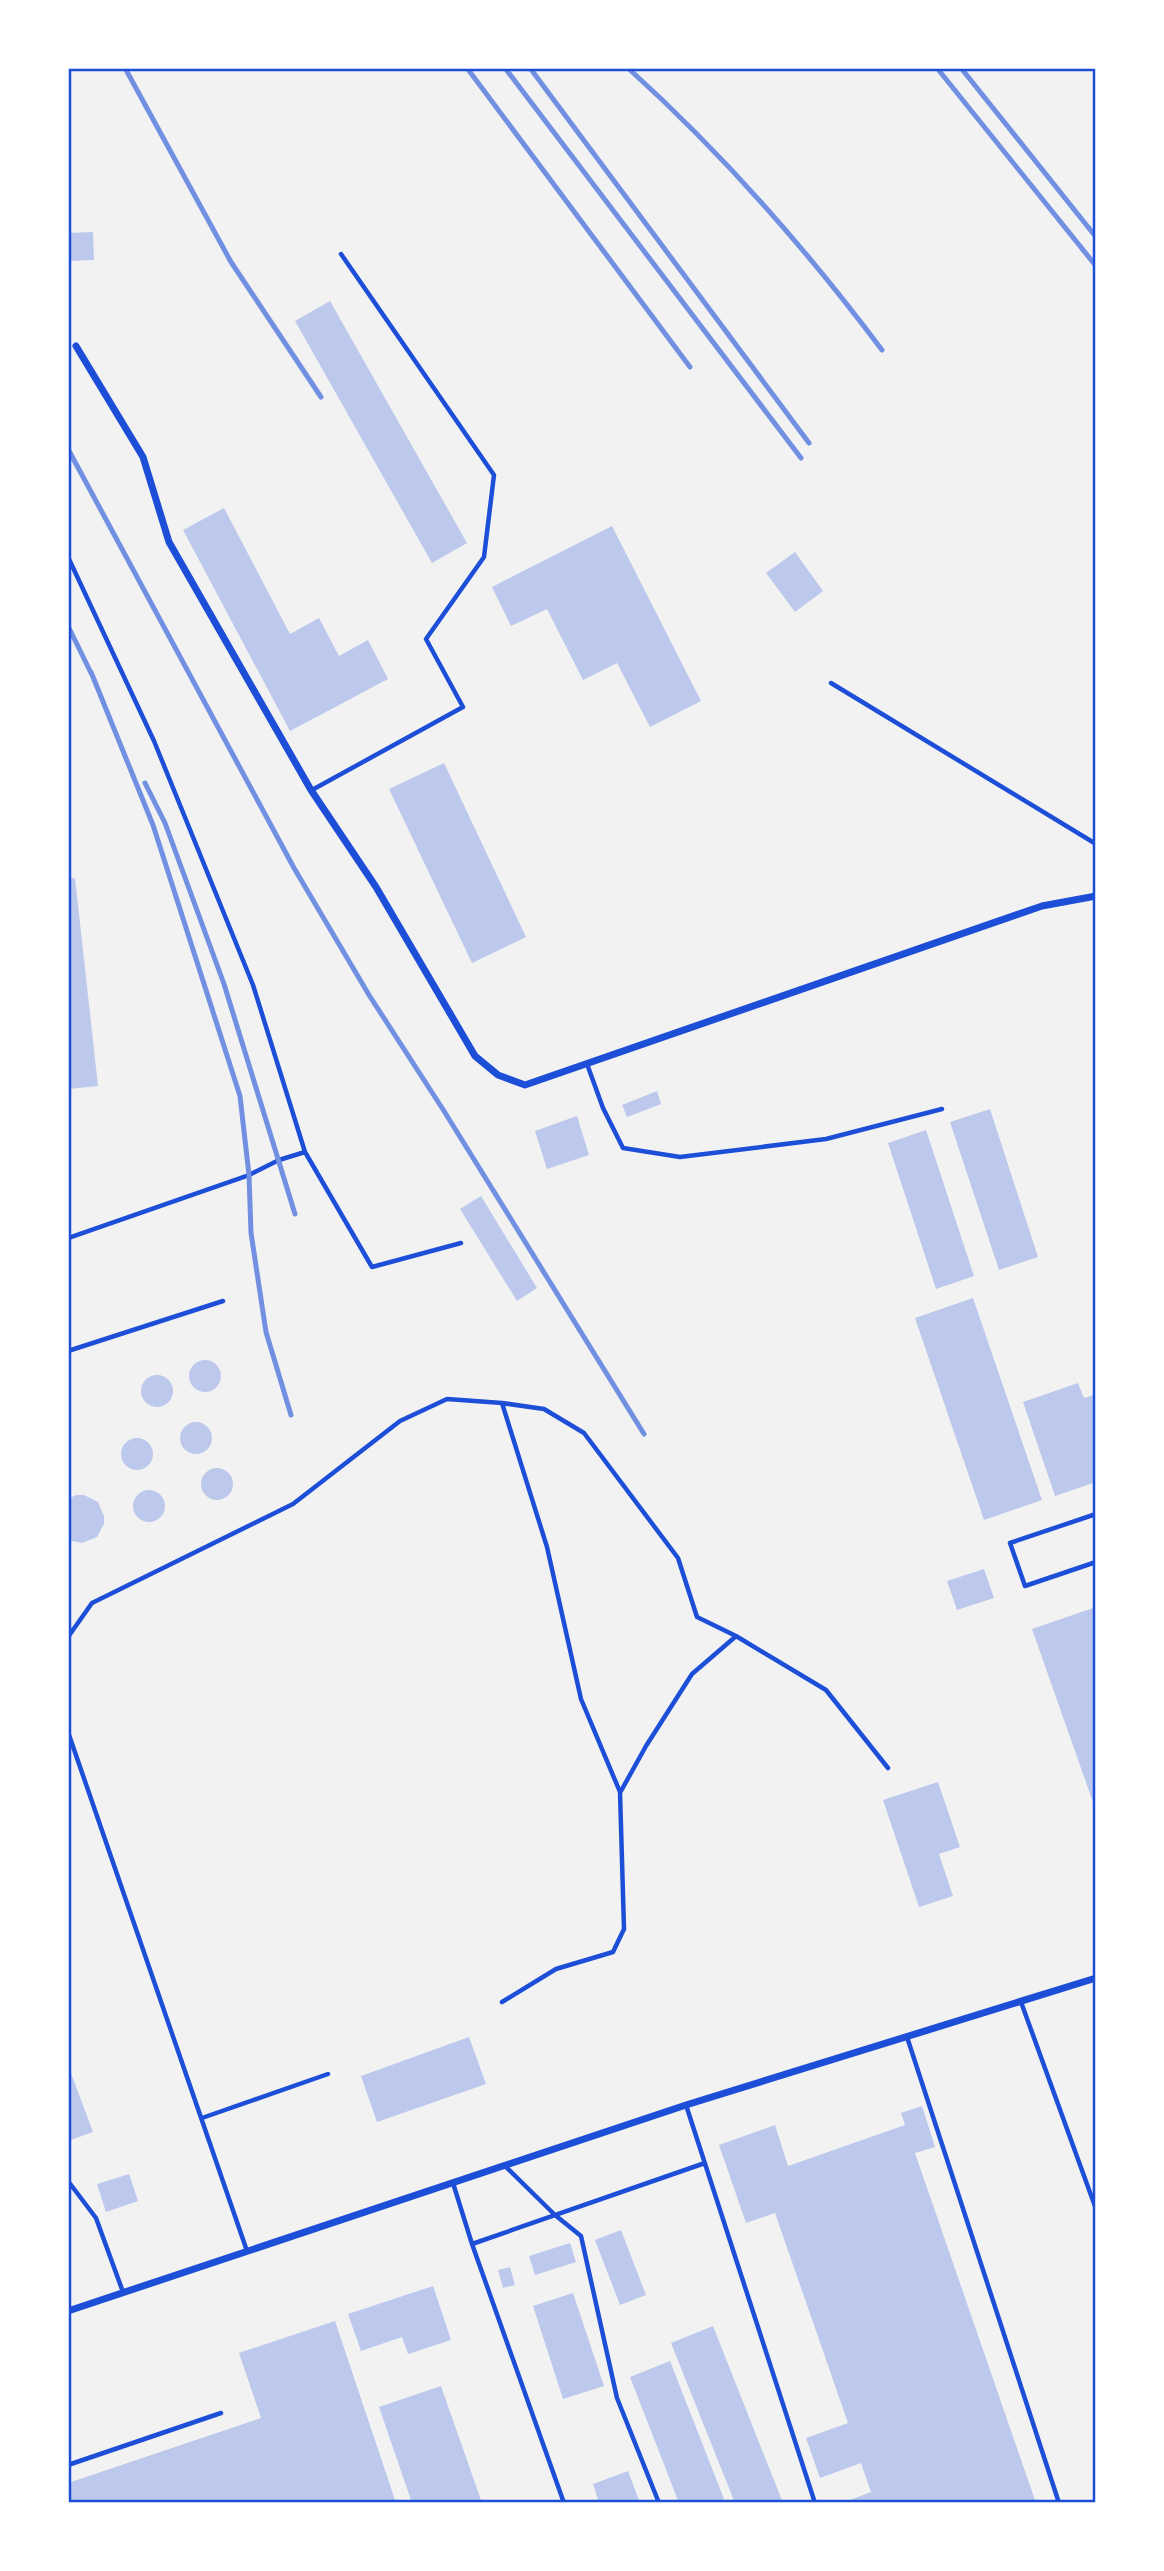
<svg xmlns="http://www.w3.org/2000/svg" width="1164" height="2571" viewBox="0 0 1164 2571" font-family="'Alegreya Sans',sans-serif">
	<style>
		.building { fill: #bdc9ec }
		.lines { fill: none; stroke-linecap: round; stroke-linejoin: round }
		.service { stroke: #1d4ed8; stroke-width: 4.5 }
		.minor { stroke: #1d4ed8; stroke-width: 7 }
		.rail { stroke: #7290e2; stroke-width: 5 }
		.neatline { fill: none; stroke: #1d4ed8; stroke-width: 2.5 }
	</style>
	<rect width="100%" height="100%" fill="#f2f2f2"/>
	<!-- building -->
	<path class="building" d="M 93,232 L 94,260 L 68,261 L 68,233 Z
		M 330,301 L 467,543 L 432,563 L 295,321 Z
		M 224,508 L 290,634 L 319,618 L 339,656 L 368,640 L 388,679 L 290,731 L 183,530 Z
		M 612,526 L 701,701 L 650,727 L 617,663 L 583,680 L 547,609 L 511,626 L 492,587 Z
		M 795,552 L 823,591 L 795,612 L 766,573 Z
		M 444,763 L 526,937 L 472,963 L 389,789 Z
		M 75,878 L 98,1086 L 68,1089 L 68,879 Z
		M 657,1091 L 661,1104 L 627,1117 L 622,1105 Z
		M 990,1109 L 1038,1257 L 999,1270 L 950,1122 Z
		M 577,1116 L 589,1155 L 547,1169 L 535,1131 Z
		M 926,1130 L 974,1276 L 936,1289 L 888,1143 Z
		M 481,1196 L 537,1288 L 517,1301 L 460,1209 Z
		M 973,1298 L 1042,1500 L 984,1520 L 915,1318 Z
		M189 1376a16 16 0 1 1 32 0a16 16 0 1 1-32 0Z
		M141 1391a16 16 0 1 1 32 0a16 16 0 1 1-32 0Z
		M 1078,1383 L 1084,1398 L 1094,1395 L 1096,1400 L 1096,1482 L 1055,1496 L 1023,1402 Z
		M180 1438a16 16 0 1 1 32 0a16 16 0 1 1-32 0Z
		M121 1454a16 16 0 1 1 32 0a16 16 0 1 1-32 0Z
		M201 1484a16 16 0 1 1 32 0a16 16 0 1 1-32 0Z
		M133 1506a16 16 0 1 1 32 0a16 16 0 1 1-32 0Z
		M 76,1495 L 84,1495 L 98,1502 L 104,1516 L 104,1524 L 97,1537 L 82,1543 L 68,1540 L 68,1499 Z
		M 984,1569 L 994,1598 L 957,1610 L 947,1581 Z
		M 1096,1607 L 1096,1808 L 1095,1808 L 1032,1629 Z
		M 938,1782 L 960,1847 L 939,1854 L 953,1896 L 919,1907 L 883,1800 Z
		M 469,2037 L 486,2084 L 377,2122 L 361,2076 Z
		M 68,2065 L 93,2132 L 68,2141 Z
		M 922,2106 L 935,2147 L 915,2153 L 1036,2503 L 842,2503 L 871,2492 L 861,2463 L 820,2478 L 806,2438 L 848,2423 L 775,2213 L 746,2223 L 719,2145 L 775,2125 L 788,2166 L 905,2125 L 901,2113 Z
		M 129,2174 L 138,2201 L 106,2212 L 97,2184 Z
		M 621,2230 L 646,2295 L 620,2305 L 595,2240 Z
		M 570,2243 L 576,2262 L 535,2275 L 529,2256 Z
		M 510,2267 L 515,2285 L 503,2288 L 498,2270 Z
		M 433,2286 L 451,2340 L 408,2354 L 402,2337 L 361,2351 L 348,2314 Z
		M 573,2293 L 604,2386 L 563,2399 L 533,2306 Z
		M 335,2321 L 396,2503 L 68,2503 L 68,2483 L 261,2418 L 239,2353 Z
		M 713,2326 L 783,2503 L 735,2503 L 671,2343 Z
		M 670,2361 L 724,2499 L 714,2503 L 679,2503 L 630,2377 Z
		M 441,2386 L 482,2503 L 412,2503 L 379,2407 Z
		M 628,2471 L 640,2503 L 599,2503 L 593,2484 Z"/>
	<g class="lines">
		<!-- service -->
		<path class="service" d="M 68,557 L 154,741 L 253,985 L 305,1152 L 372,1267 L 461,1243
			M 831,683 L 1096,844
			M 312,790 L 463,707 L 426,639 L 484,557 L 494,475 L 341,254
			M 587,1064 L 603,1108 L 623,1148 L 680,1157 L 826,1139 L 942,1109
			M 68,1238 L 249,1175 L 279,1160 L 305,1152
			M 68,1351 L 223,1301
			M 502,1403 L 547,1547 L 581,1699 L 620,1792 L 624,1929 L 613,1952 L 556,1969 L 502,2002
			M 1096,1514 L 1010,1543 L 1025,1586 L 1096,1562
			M 68,1637 L 92,1603 L 293,1504 L 400,1421 L 447,1399 L 502,1403 L 544,1409 L 584,1433 L 678,1558 L 697,1617 L 736,1636 L 826,1690 L 888,1768
			M 68,1732 L 247,2251
			M 621,1791 L 646,1746 L 692,1674 L 735,1637
			M 1021,2002 L 1096,2209
			M 907,2037 L 1059,2503
			M 686,2105 L 815,2503
			M 202,2118 L 328,2074
			M 505,2166 L 555,2215 L 581,2236 L 617,2398 L 659,2503
			M 68,2181 L 96,2218 L 123,2292
			M 453,2183 L 472,2244 L 564,2503
			M 472,2244 L 705,2163
			M 68,2465 L 221,2413"/>
		<!-- minor -->
		<path class="minor" d="M 76,346 L 143,457 L 169,542 L 311,790 L 376,887 L 475,1056 L 498,1075 L 525,1085 L 1042,906 L 1096,896
			M 68,2311 L 686,2105 L 1096,1978"/>
		<!-- rail -->
		<path class="rail" d="M 125,68 L 231,262 L 321,397
			M 467,68 L 690,367
			M 505,68 L 801,458
			M 530,68 L 809,443
			M 628,68 C 722,153 807,250 882,350
			M 937,68 L 1096,266
			M 961,68 L 1096,237
			M 68,449 L 294,868 L 369,995 L 444,1111 L 644,1434
			M 68,626 L 94,679
			M 91,672 L 153,825 L 240,1096 L 249,1175 L 251,1233 L 266,1332 L 291,1415
			M 145,783 L 165,823 L 224,984 L 295,1214"/>
	</g>
	<!-- border -->
	<rect width="1164" height="2571" fill="none" stroke="#ffffff" stroke-width="140"/>
	<rect x="70" y="70" width="1024" height="2431" class="neatline"/>
</svg>
